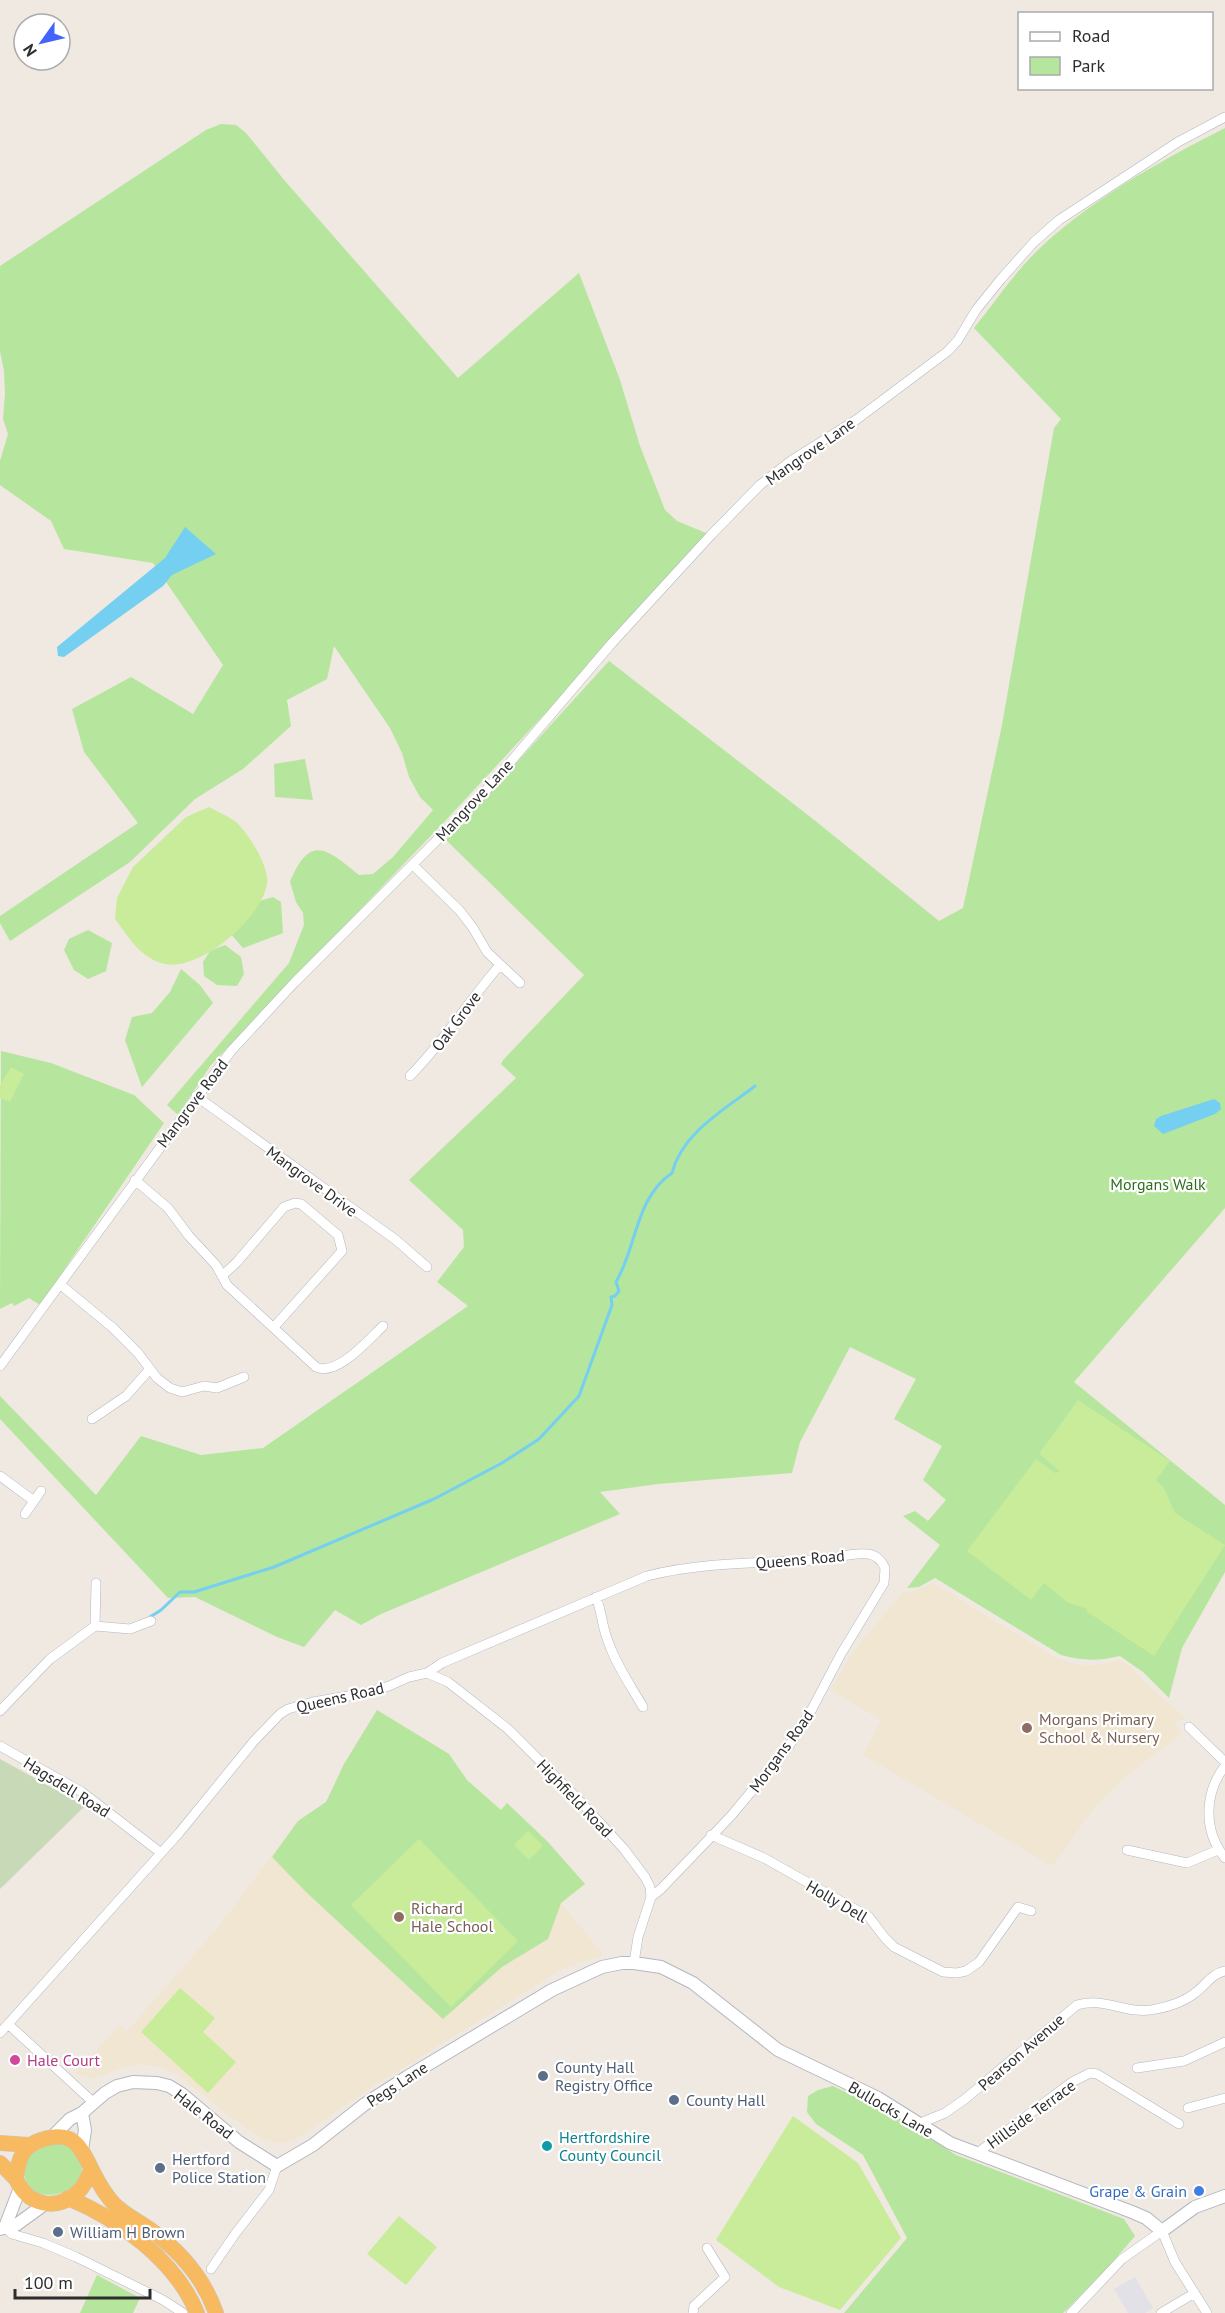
<svg xmlns="http://www.w3.org/2000/svg" width="1225" height="2313" viewBox="0 0 1225 2313" font-family="'PT Sans',sans-serif">
	<style>
		.industrial { fill: #e3e1e8 }
		.education { fill: #f0e6d1 }
		.green { fill: #b6e59e }
		.cemetery { fill: #c8d9b8 }
		.pitch { fill: #c9ec9a }
		.water { fill: #75cff0 }
		.lines { fill: none; stroke-linecap: round; stroke-linejoin: round }
		.stream { stroke: #75cff0; stroke-width: 3 }
		.minor-casing { stroke: #b4b7c1; stroke-width: 10 }
		.secondary-casing { stroke: #b4b7c1; stroke-width: 14 }
		.trunk-casing { stroke: #c9c9c9; stroke-width: 16 }
		.minor { stroke: #fff; stroke-width: 9 }
		.secondary { stroke: #fff; stroke-width: 12 }
		.trunk { stroke: #f8ba60; stroke-width: 15 }
		.education-dot { fill: #8d6e63; stroke: #fff; stroke-width: 2 }
		.hotel-dot { fill: #d1479c; stroke: #fff; stroke-width: 2 }
		.service-dot { fill: #5c6f8a; stroke: #fff; stroke-width: 2 }
		.culture-dot { fill: #0f9aa8; stroke: #fff; stroke-width: 2 }
		.shop-dot { fill: #3f7fe0; stroke: #fff; stroke-width: 2 }
		.labels { text-anchor: middle; dominant-baseline: central; stroke-width: 4.5; stroke-linejoin: round; paint-order: stroke }
		.street-label { font-size: 16px; fill: #2e2e2e; stroke: #fff }
		.park-label { font-size: 16px; fill: #2c6e1b; stroke: #fff }
		.education-label { font-size: 16px; fill: #785e54; stroke: #fff; text-anchor: start }
		.hotel-label { font-size: 16px; fill: #b23c85; stroke: #fff; text-anchor: start }
		.service-label { font-size: 16px; fill: #4e5e75; stroke: #fff; text-anchor: start }
		.culture-label { font-size: 16px; fill: #0d838f; stroke: #fff; text-anchor: start }
		.shop-label { font-size: 16px; fill: #366cbe; stroke: #fff; text-anchor: end }
	</style>
	<rect width="100%" height="100%" fill="#efe9e1"/>
	<!-- industrial -->
	<path class="industrial" d="M 1135,2277 L 1153,2308 L 1145,2313 L 1128,2313 L 1114,2289 Z"/>
	<!-- education -->
	<path class="education" d="M 933,1583 L 1053,1656 L 1070,1663 L 1085,1665 L 1098,1665 L 1120,1660 L 1130,1667 L 1151,1688 L 1186,1718 L 1174,1723 L 1181,1734 L 1126,1776 L 1094,1808 L 1052,1866 L 863,1755 L 881,1720 L 831,1690 L 852,1653 L 903,1592 L 910,1593 Z
		M 377,1710 L 449,1754 L 467,1780 L 501,1810 L 507,1803 L 547,1841 L 585,1884 L 561,1903 L 603,1955 L 562,1969 L 371,2088 L 296,2139 L 280,2144 L 263,2139 L 233,2119 L 181,2077 L 163,2068 L 141,2064 L 120,2068 L 94,2079 L 75,2074 L 120,2025 L 127,2031 L 216,1930 L 298,1821 L 326,1802 L 344,1764 Z"/>
	<!-- green -->
	<path class="green" d="M 221,124 L 236,125 L 246,133 L 285,181 L 458,378 L 579,273 L 620,380 L 640,446 L 665,510 L 677,521 L 711,535 L 446,820 L 211,1065 L 178,1115 L 167,1105 L 289,963 L 304,925 L 303,913 L 296,902 L 290,882 C 310,833 327,849 359,875 L 373,874 L 393,857 L 433,810 L 420,797 L 409,777 L 402,753 L 390,728 L 334,646 L 327,679 L 287,700 L 291,726 L 243,769 L 195,799 L 130,862 L 10,941 L 0,923 L 0,916 L 138,823 L 84,752 L 72,709 L 131,677 L 193,714 L 223,665 L 153,563 L 64,549 L 51,521 L 0,485 L 0,461 L 8,434 L 3,419 L 5,394 L 4,371 L 0,351 L 0,266 L 206,130 Z
		M 1225,128 L 1225,1208 L 1074,1382 L 1225,1505 L 1225,1572 L 1182,1648 L 1169,1698 L 1143,1672 L 1120,1656 C 1099,1661 1082,1661 1061,1655 L 935,1578 L 919,1587 L 907,1588 L 940,1545 L 903,1516 L 915,1511 L 928,1521 L 946,1500 L 923,1480 L 942,1446 L 894,1419 L 916,1379 L 850,1347 L 800,1442 L 792,1473 L 658,1484 L 600,1492 L 620,1514 L 381,1614 L 361,1625 L 335,1610 L 304,1647 L 277,1637 L 195,1597 L 168,1598 L 0,1419 L 0,1396 L 96,1495 L 141,1436 L 201,1455 L 263,1448 L 468,1306 L 437,1282 L 464,1247 L 463,1230 L 409,1180 L 516,1078 L 501,1064 L 503,1060 L 584,975 L 446,840 L 609,661 L 813,819 L 939,921 L 963,908 L 1002,725 L 1054,428 L 1061,419 L 974,328 C 993,305 1010,279 1031,257 C 1084,203 1158,162 1225,128 Z
		M 305,759 L 313,800 L 275,797 L 274,764 Z
		M 273,897 L 281,902 L 283,933 L 243,948 L 230,933 L 256,902 Z
		M 88,930 L 112,943 L 106,971 L 88,979 L 74,970 L 64,950 L 69,939 Z
		M 225,945 L 241,957 L 244,974 L 237,986 L 217,985 L 204,976 L 203,962 L 210,951 Z
		M 181,969 L 200,985 L 213,1003 L 142,1087 L 125,1040 L 132,1017 L 152,1013 L 170,992 Z
		M 1,1051 L 51,1063 L 134,1095 L 164,1123 L 40,1305 L 29,1298 L 14,1306 L 12,1303 L 0,1309 Z
		M 377,1710 L 449,1754 L 467,1780 L 501,1810 L 507,1803 L 547,1841 L 585,1884 L 561,1903 L 548,1939 L 502,1967 L 443,2019 L 306,1892 L 272,1857 L 298,1821 L 326,1802 L 344,1764 Z
		M 833,2086 L 894,2116 L 956,2155 L 1124,2219 L 1135,2236 L 1103,2273 L 1063,2313 L 844,2313 L 907,2238 L 863,2155 L 816,2124 L 807,2112 L 808,2096 L 818,2090 Z
		M 52,2142 L 71,2147 C 75,2153 81,2160 82,2167 C 83,2188 58,2198 41,2194 C 23,2189 18,2165 31,2153 C 36,2148 46,2145 52,2142 Z
		M 97,2275 L 140,2298 L 133,2313 L 80,2313 Z"/>
	<!-- cemetery -->
	<path class="cemetery" d="M 0,1759 L 85,1806 L 0,1889 Z"/>
	<!-- pitch -->
	<path class="pitch" d="M 209,807 C 218,812 230,817 237,823 C 249,834 270,868 267,884 C 262,918 197,975 161,963 C 139,956 128,936 115,919 L 117,898 L 133,867 L 186,817 Z
		M 11,1067 L 24,1074 L 10,1102 L 0,1098 L 0,1085 Z
		M 1078,1400 L 1170,1461 L 1156,1480 L 1164,1488 L 1175,1513 L 1225,1545 L 1154,1656 L 1086,1611 L 1087,1609 L 1067,1602 L 1044,1583 L 1031,1600 L 967,1551 L 1036,1459 L 1055,1473 L 1060,1471 L 1039,1454 Z
		M 528,1831 L 543,1846 L 529,1860 L 514,1845 Z
		M 419,1839 L 518,1941 L 451,2007 L 351,1905 Z
		M 180,1988 L 215,2018 L 203,2032 L 236,2062 L 208,2093 L 141,2032 Z
		M 793,2116 L 858,2163 L 901,2238 L 840,2310 L 779,2287 L 716,2240 Z
		M 399,2216 L 437,2247 L 406,2285 L 367,2254 Z"/>
	<!-- water -->
	<path class="water" d="M 185,527 L 216,554 L 172,575 L 163,586 L 64,657 L 58,656 L 57,647 L 165,558 Z
		M 1214,1099 L 1220,1103 L 1221,1109 L 1215,1114 L 1163,1134 L 1154,1126 L 1156,1119 L 1161,1116 Z"/>
	<g class="lines">
		<!-- stream -->
		<path class="stream" d="M 150,1617 L 161,1610 L 180,1592 L 194,1592 L 274,1567 L 434,1499 L 502,1463 L 539,1439 L 579,1396 L 612,1305 L 611,1297 L 615,1296 L 619,1291 L 616,1282 C 637,1247 635,1198 672,1173 C 682,1133 724,1110 755,1086"/>
		<!-- minor casing -->
		<g class="minor-casing">
			<path id="minor" d="M 413,865 L 460,911 L 473,928 L 487,952 L 520,983
				M 410,1076 C 444,1042 468,1001 500,965
				M 196,1096 L 396,1240 L 427,1267
				M 135,1180 L 168,1208 L 189,1236 L 216,1265 L 227,1285 L 316,1367 C 337,1377 369,1339 383,1326
				M 222,1276 L 237,1262 L 284,1207 L 295,1203 L 301,1204 L 338,1235 L 342,1251 L 274,1327
				M 61,1285 L 113,1328 L 138,1353 L 157,1378 L 170,1388 L 182,1392 L 204,1386 L 217,1388 L 244,1377
				M 0,1366 L 231,1051 L 294,983 L 483,794 L 612,643 L 711,535 L 760,485 L 792,460 L 856,420 L 948,351 L 958,340 L 976,310 L 1001,279 L 1034,242 L 1059,220 L 1178,142 L 1225,117
				M 92,1419 L 126,1396 L 149,1370
				M 0,1476 L 34,1501
				M 25,1514 L 41,1491
				M 596,1597 C 602,1612 602,1627 608,1641 C 616,1665 631,1686 643,1707
				M 95,1626 L 96,1583
				M 427,1673 L 448,1682 L 508,1729 L 579,1800 L 624,1849 L 645,1877 L 650,1887 L 651,1897 L 638,1937 L 634,1963
				M 0,1711 L 50,1659 L 95,1626 L 130,1629 L 151,1621
				M 1189,1727 L 1225,1762
				M 0,1746 L 82,1792 L 161,1853
				M 1225,1766 C 1204,1793 1203,1831 1225,1858
				M 711,1835 L 764,1858 L 869,1917 L 885,1938 L 894,1947 L 943,1972 L 957,1973 L 966,1971 L 979,1962 L 1018,1907 L 1031,1911
				M 1127,1850 L 1187,1863 L 1218,1850
				M 8,2024 L 93,2102
				M 0,2033 L 179,1833 L 254,1741 L 280,1714 L 288,1709 L 313,1702 L 365,1693 L 389,1686 L 409,1677 L 427,1673 L 442,1663 L 647,1576 C 702,1562 761,1563 817,1560 C 834,1559 851,1552 868,1554 C 876,1555 882,1561 885,1568 L 884,1583 L 841,1654 L 812,1709 L 789,1746 L 731,1816 L 661,1889 L 651,1897
				M 1137,2068 L 1184,2061 L 1225,2042
				M 1188,2108 L 1225,2098
				M 918,2124 L 945,2113 L 965,2099 L 1077,2005 C 1104,1996 1128,2016 1156,2009 C 1169,2007 1185,2001 1195,1993 C 1206,1985 1211,1974 1225,1971
				M 976,2154 L 1072,2082 L 1090,2073 L 1097,2074 L 1179,2124
				M 5,2227 L 12,2234 L 43,2243 L 76,2257 L 163,2300 L 183,2313
				M 211,2269 L 235,2234 L 269,2190 L 277,2166
				M 693,2313 L 694,2306 L 725,2277 L 707,2248
				M 1071,2313 L 1122,2259 L 1162,2231 L 1175,2262 L 1207,2313
				M 1161,2313 L 1193,2294"/>
		</g>
		<!-- secondary casing -->
		<g class="secondary-casing">
			<path id="secondary" d="M 82,2113 L 85,2130 L 82,2150
				M 53,2136 L 70,2119 L 82,2113 L 105,2093 L 117,2086 L 133,2082 L 157,2083 L 169,2086 L 182,2094 L 239,2142 L 277,2166 L 313,2145 L 365,2104 L 407,2077 L 552,1990 L 602,1967 L 622,1963 L 634,1963 L 661,1967 L 693,1983 L 778,2050 L 878,2098 L 950,2143 L 1132,2212 L 1146,2218 L 1162,2231 L 1195,2207 L 1225,2196
				M 5,2227 L 20,2188
				M 0,2229 L 16,2225 L 45,2204"/>
		</g>
		<!-- trunk casing -->
		<g class="trunk-casing">
			<path id="trunk" d="M 0,2143 L 29,2145
				M 0,2163 L 16,2179
				M 91,2170 C 88,2177 85,2185 79,2191 C 57,2212 28,2206 16,2179 C 18,2160 22,2146 41,2140 C 73,2129 80,2146 92,2170 C 98,2182 105,2195 115,2205 C 125,2215 140,2222 152,2231 C 181,2252 204,2279 216,2313
				M 68,2198 C 119,2219 176,2261 197,2313"/>
		</g>
		<!-- minor -->
		<use href="#minor" class="minor"/>
		<!-- secondary -->
		<use href="#secondary" class="secondary"/>
		<!-- trunk -->
		<use href="#trunk" class="trunk"/>
	</g>
	<!-- markers -->
	<g class="education-dot">
		<circle cx="1027" cy="1728" r="6"/>
		<circle cx="399" cy="1917" r="6"/>
	</g>
	<circle class="hotel-dot" cx="15" cy="2060" r="6"/>
	<g class="service-dot">
		<circle cx="543" cy="2076" r="6"/>
		<circle cx="674" cy="2100" r="6"/>
		<circle cx="160" cy="2168" r="6"/>
		<circle cx="58" cy="2232" r="6"/>
	</g>
	<circle class="culture-dot" cx="547" cy="2146" r="6"/>
	<circle class="shop-dot" cx="1199" cy="2191" r="6"/>
	<g class="labels">
		<!-- street labels -->
		<g class="street-label">
			<text transform="translate(810 451) rotate(-35)">Mangrove Lane</text>
			<text transform="translate(474 800) rotate(-47)">Mangrove Lane</text>
			<text transform="translate(456 1021) rotate(-53)">Oak Grove</text>
			<text transform="translate(192 1103) rotate(-53)">Mangrove Road</text>
			<text transform="translate(312 1181) rotate(36)">Mangrove Drive</text>
			<text transform="translate(800 1559) rotate(-5)">Queens Road</text>
			<text transform="translate(340 1697) rotate(-13)">Queens Road</text>
			<text transform="translate(781 1751) rotate(-54)">Morgans Road</text>
			<text transform="translate(67 1787) rotate(32)">Hagsdell Road</text>
			<text transform="translate(575 1798) rotate(46)">Highfield Road</text>
			<text transform="translate(837 1901) rotate(30)">Holly Dell</text>
			<text transform="translate(1021 2052) rotate(-41)">Pearson Avenue</text>
			<text transform="translate(397 2084) rotate(-33)">Pegs Lane</text>
			<text transform="translate(891 2109) rotate(30)">Bullocks Lane</text>
			<text transform="translate(204 2114) rotate(38)">Hale Road</text>
			<text transform="translate(1031 2114) rotate(-36)">Hillside Terrace</text>
		</g>
		<!-- park labels -->
		<g class="park-label">
			<text x="1158" y="1184">Morgans Walk</text>
		</g>
		<!-- education labels -->
		<g class="education-label">
			<text x="1039" y="1719">Morgans Primary<tspan x="1039" dy="18">School &amp; Nursery</tspan></text>
			<text x="411" y="1908">Richard<tspan x="411" dy="18">Hale School</tspan></text>
		</g>
		<!-- hotel labels -->
		<g class="hotel-label">
			<text x="27" y="2060">Hale Court</text>
		</g>
		<!-- service labels -->
		<g class="service-label">
			<text x="555" y="2067">County Hall<tspan x="555" dy="18">Registry Office</tspan></text>
			<text x="686" y="2100">County Hall</text>
			<text x="172" y="2159">Hertford<tspan x="172" dy="18">Police Station</tspan></text>
			<text x="70" y="2232">William H Brown</text>
		</g>
		<!-- culture labels -->
		<g class="culture-label">
			<text x="559" y="2137">Hertfordshire<tspan x="559" dy="18">County Council</tspan></text>
		</g>
		<!-- shop labels -->
		<g class="shop-label">
			<text x="1187" y="2191">Grape &amp; Grain</text>
		</g>
	</g>
	<!-- legend -->
	<rect x="1018" y="12" width="195" height="78" fill="#ffffff" stroke="#ababab" stroke-width="1.5"/>
	<rect x="1030" y="32" width="30" height="9" fill="#ffffff" stroke="#ababab" stroke-width="1.5"/>
	<text x="1072" y="42" font-size="18" fill="#2e2e2e">Road</text>
	<rect x="1030" y="57" width="30" height="18" fill="#b6e59e" stroke="#ababab" stroke-width="1.5"/>
	<text x="1072" y="72" font-size="18" fill="#2e2e2e">Park</text>
	<!-- north arrow -->
	<g transform="translate(42 42) rotate(236)"><circle r="28" fill="#ffffff" stroke="#ababab" stroke-width="1.5"/>
	<path d="M0-4.5L10 22L0 15L-10 22Z" fill="#4264fb"/>
	<text y="-9" font-size="16" font-weight="bold" text-anchor="middle" fill="#2e2e2e">N</text>
	</g>
	<!-- scale -->
	<path d="M15 2289v9h135v-9" fill="none" stroke="#2e2e2e" stroke-width="3"/>
	<text x="24" y="2289" font-size="18" fill="#2e2e2e" stroke="#ffffff" stroke-width="4.5" paint-order="stroke">100 m</text>
</svg>
